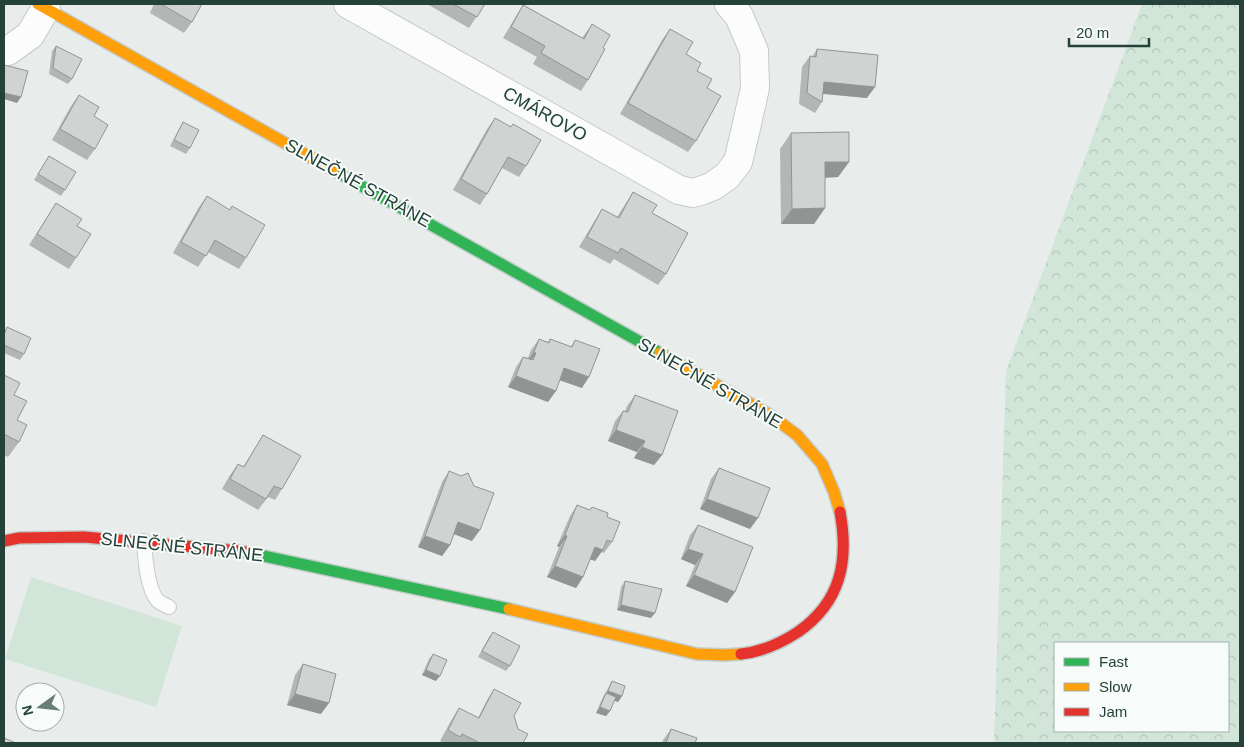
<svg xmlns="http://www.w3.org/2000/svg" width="1244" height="747" viewBox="0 0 1244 747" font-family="Helvetica,sans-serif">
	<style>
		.forest { fill: url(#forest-crowns); fill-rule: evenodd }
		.green { fill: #d1e6d8 }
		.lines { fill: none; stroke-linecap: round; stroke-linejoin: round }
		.lane-casing { stroke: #c5cac8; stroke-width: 16 }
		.street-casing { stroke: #c5cac8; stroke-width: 30 }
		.fast-casing { stroke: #c3cbc8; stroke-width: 14 }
		.slow-casing { stroke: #c3cbc8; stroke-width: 14 }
		.jam-casing { stroke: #c3cbc8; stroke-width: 14 }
		.lane { stroke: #fcfcfc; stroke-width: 14 }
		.street { stroke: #fcfcfc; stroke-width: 28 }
		.fast { stroke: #30b455; stroke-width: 11 }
		.slow { stroke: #ff9f0a; stroke-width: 11 }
		.jam { stroke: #e5322d; stroke-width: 11 }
		.wall { fill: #b2b6b5 }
		.shaded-wall { fill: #919493 }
		.building { fill: #cfd4d2; stroke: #919493 }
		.labels { text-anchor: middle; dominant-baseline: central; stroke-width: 4; stroke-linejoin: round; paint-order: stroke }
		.street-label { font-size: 18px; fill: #24423a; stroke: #f7fbf9 }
	</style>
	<defs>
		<pattern id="forest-crowns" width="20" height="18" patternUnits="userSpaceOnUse" patternTransform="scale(1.25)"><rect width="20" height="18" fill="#d1e6d8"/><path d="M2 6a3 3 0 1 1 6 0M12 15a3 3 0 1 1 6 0" fill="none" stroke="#b3c6ba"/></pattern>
	</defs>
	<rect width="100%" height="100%" fill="#e8edeb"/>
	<!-- forest -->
	<path class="forest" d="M 1142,4 L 1240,4 L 1240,743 L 994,743 L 1006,371 ZM 1055,643 L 1228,643 L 1228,731 L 1055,731 Z"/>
	<!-- green -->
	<path class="green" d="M 31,577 L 182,626 L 156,707 L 5,659 Z"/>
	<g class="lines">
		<!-- lane casing -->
		<g class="lane-casing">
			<path id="lane" d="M 144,541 C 145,557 147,589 158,601 C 161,603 165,605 169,607"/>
		</g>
		<!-- street casing -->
		<g class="street-casing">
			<path id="street" d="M 348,4 L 679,190 L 693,193 L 703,190 L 713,186 L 727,176 L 738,162 L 746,128 L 755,88 L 754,51 L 739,16 L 729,4
				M 4,52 L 8,51 L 30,35 L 46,8"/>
		</g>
		<!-- fast casing -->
		<g class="fast-casing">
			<path id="fast" d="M 333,170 L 660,353
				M 250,553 L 509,609"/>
		</g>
		<!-- slow casing -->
		<g class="slow-casing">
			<path id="slow" d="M 38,4 L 333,170
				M 660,353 L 770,415 L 797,435 L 822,464 L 834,492 L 840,512
				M 509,609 L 697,654 L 725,655 L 741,654"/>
		</g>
		<!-- jam casing -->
		<g class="jam-casing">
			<path id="jam" d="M 4,541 L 19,538 L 84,537 L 240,551 L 250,553
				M 741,654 C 761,652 781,643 798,632 C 841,602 849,561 840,512"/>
		</g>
		<!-- lane -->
		<use href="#lane" class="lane"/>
		<!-- street -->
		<use href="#street" class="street"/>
		<!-- fast -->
		<use href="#fast" class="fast"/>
		<!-- slow -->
		<use href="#slow" class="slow"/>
		<!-- jam -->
		<use href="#jam" class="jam"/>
	</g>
	<!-- wall -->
	<path class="wall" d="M 154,4 L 202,4 L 192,22 L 184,33 L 150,13 Z
		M 427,4 L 485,4 L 469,28 Z
		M 523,5 L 582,38 L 592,24 L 603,48 L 588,80 L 581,91 L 533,64 L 537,57 L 503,38 L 516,16 Z
		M 670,29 L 707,88 L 696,141 L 688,152 L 620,114 L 662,40 Z
		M 56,46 L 72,79 L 68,84 L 49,74 L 52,51 Z
		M 817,49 L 867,98 L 823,94 L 822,102 L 815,113 L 799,104 L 802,67 L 810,56 L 812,57 Z
		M 79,95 L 95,149 L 87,160 L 52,140 L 71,106 Z
		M 495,118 L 526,166 L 519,177 L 502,168 L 487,194 L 480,205 L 453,190 L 487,129 Z
		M 183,122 L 190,148 L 186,154 L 170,146 Z
		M 791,133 L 849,162 L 838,177 L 825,178 L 825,208 L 814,224 L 781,224 L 780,149 Z
		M 49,156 L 65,190 L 61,196 L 34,180 Z
		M 633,192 L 652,213 L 666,274 L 658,285 L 614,259 L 610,264 L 579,247 L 595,220 L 602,209 L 617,217 L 626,203 Z
		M 207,196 L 246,258 L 239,269 L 208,252 L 198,267 L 173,253 L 199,207 Z
		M 56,203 L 77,226 L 76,258 L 69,269 L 29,245 Z
		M 7,327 L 24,354 L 20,360 L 4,353 L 4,332 Z
		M 539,339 L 548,342 L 550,339 L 571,347 L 575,340 L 582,388 L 560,380 L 548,402 L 508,387 L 516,367 L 523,357 L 528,358 L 531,350 Z
		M 4,375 L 14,395 L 17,420 L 19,442 L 8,457 L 4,455 Z
		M 635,395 L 662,455 L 654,465 L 634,458 L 637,452 L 608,441 L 615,421 L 623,411 L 625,411 L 627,406 Z
		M 263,435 L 282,489 L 275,500 L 268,497 L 258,510 L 222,489 L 230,475 L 238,464 L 243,467 Z
		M 719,468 L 750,529 L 700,509 L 711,479 Z
		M 449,471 L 472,541 L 454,534 L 450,545 L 442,556 L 418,547 L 442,482 Z
		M 577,505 L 607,517 L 612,542 L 604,553 L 601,552 L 595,561 L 590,559 L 583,577 L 576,588 L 547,577 L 559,547 L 557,546 L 570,516 Z
		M 698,525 L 735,592 L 727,603 L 686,586 L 695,565 L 681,559 L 690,535 Z
		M 625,581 L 651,618 L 617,610 L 621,587 Z
		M 493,632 L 510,666 L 506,671 L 478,657 L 489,637 Z
		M 433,654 L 436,681 L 422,675 L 429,659 Z
		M 303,664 L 321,714 L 287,705 L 295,675 Z
		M 612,681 L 622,696 L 618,702 L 614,700 L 610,711 L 606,716 L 596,713 L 602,699 Z
		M 494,689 L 514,716 L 518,729 L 523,743 L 444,743 L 440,741 L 452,719 L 459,708 L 478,718 L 487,700 Z
		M 671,729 L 695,743 L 662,743 L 663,740 Z"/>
	<!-- shaded-wall -->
	<path class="shaded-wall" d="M 824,82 L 875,87 L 867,98 L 816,93 Z
		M 4,93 L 21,97 L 17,103 L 4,99 Z
		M 825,162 L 849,162 L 838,177 L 814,178 Z
		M 825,208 L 814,224 L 781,224 L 792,209 Z
		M 534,352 L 536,353 L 528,364 L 526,363 Z
		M 564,368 L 589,377 L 582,388 L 556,379 Z
		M 516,376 L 556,391 L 548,402 L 508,387 Z
		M 616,430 L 645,441 L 637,452 L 608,441 Z
		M 642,447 L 662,455 L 654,465 L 634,458 Z
		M 707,499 L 758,518 L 750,529 L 700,509 Z
		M 458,522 L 480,530 L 472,541 L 451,533 Z
		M 565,535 L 567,536 L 559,547 L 557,546 Z
		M 425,536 L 450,545 L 442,556 L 418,547 Z
		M 595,547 L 603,550 L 595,561 L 587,558 Z
		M 688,549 L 703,554 L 695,565 L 681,559 Z
		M 555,566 L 583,577 L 576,588 L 547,577 Z
		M 694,575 L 735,592 L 727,603 L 686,586 Z
		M 621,605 L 655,613 L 651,618 L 617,610 Z
		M 426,670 L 440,676 L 436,681 L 422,675 Z
		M 608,691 L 622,696 L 618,702 L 604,697 Z
		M 295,694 L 329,703 L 321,714 L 287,705 Z
		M 600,707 L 610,711 L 606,716 L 596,713 Z"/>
	<!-- building -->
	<path class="building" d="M 161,4 L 202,4 L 192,22 Z
		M 453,4 L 485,4 L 477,17 Z
		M 523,5 L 584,39 L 592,24 L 610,35 L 603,48 L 605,49 L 588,80 L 541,53 L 545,46 L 511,27 Z
		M 670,29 L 693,42 L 686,54 L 701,63 L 697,71 L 712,79 L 707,88 L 721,96 L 696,141 L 628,103 Z
		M 56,46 L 82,59 L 72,79 L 53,68 Z
		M 817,49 L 878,55 L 875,87 L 824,82 L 822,102 L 807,93 L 810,56 L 816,57 Z
		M 4,65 L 28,71 L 21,97 L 4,93 Z
		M 79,95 L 99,107 L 94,116 L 108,125 L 95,149 L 60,129 Z
		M 495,118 L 511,127 L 513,124 L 541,140 L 526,166 L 508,157 L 487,194 L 461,179 Z
		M 183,122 L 199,130 L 190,148 L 174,140 Z
		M 849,132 L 849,162 L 825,162 L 825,208 L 792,209 L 791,133 Z
		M 49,156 L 76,172 L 65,190 L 38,174 Z
		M 633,192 L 657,205 L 652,213 L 688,233 L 666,274 L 621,248 L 618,253 L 587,237 L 602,209 L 619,218 Z
		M 207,196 L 230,210 L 232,206 L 265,225 L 246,258 L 215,240 L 206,256 L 181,242 Z
		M 56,203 L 82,219 L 77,226 L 91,234 L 76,258 L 37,234 Z
		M 7,327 L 31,338 L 24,354 L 4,345 L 4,335 Z
		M 539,339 L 549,343 L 550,339 L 572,347 L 575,340 L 600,349 L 589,377 L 564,368 L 556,391 L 516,376 L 523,357 L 533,360 L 536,353 L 534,352 Z
		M 4,375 L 20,383 L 14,395 L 27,401 L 17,420 L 27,425 L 19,442 L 4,434 Z
		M 635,395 L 678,411 L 662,455 L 642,447 L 645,441 L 616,430 L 623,411 L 628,412 Z
		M 263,435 L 301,456 L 282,489 L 274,486 L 266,499 L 230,479 L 238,464 L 244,467 Z
		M 719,468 L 770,488 L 758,518 L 707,499 Z
		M 449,471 L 461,476 L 468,473 L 474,486 L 494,493 L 480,530 L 458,522 L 450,545 L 425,536 Z
		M 577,505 L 590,510 L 592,507 L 608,513 L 607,517 L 620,522 L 612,542 L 607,540 L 603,550 L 595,547 L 583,577 L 555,566 L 567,536 L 565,535 Z
		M 698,525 L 753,547 L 735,592 L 694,575 L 703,554 L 688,549 Z
		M 625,581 L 662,589 L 655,613 L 621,605 Z
		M 493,632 L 520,646 L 510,666 L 482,651 Z
		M 433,654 L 447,660 L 440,676 L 426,670 Z
		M 303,664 L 336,674 L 329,703 L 295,694 Z
		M 612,681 L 625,686 L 622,696 L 608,691 Z
		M 494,689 L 521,703 L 514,716 L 518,729 L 528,734 L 523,743 L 480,743 L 462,734 L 460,737 L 448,730 L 459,708 L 479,718 Z
		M 606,693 L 616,697 L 610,711 L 600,707 Z
		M 671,729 L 697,738 L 695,743 L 666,743 Z
		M 4,738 L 16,743 L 4,743 Z"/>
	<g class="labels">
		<!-- street labels -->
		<g class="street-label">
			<text transform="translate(545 114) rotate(29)">CMÁROVO</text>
			<text transform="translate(358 183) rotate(29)">SLNEČNÉ STRÁNE</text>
			<text transform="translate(710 383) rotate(30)">SLNEČNÉ STRÁNE</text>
			<text transform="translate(182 547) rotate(6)">SLNEČNÉ STRÁNE</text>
		</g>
	</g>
	<!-- border -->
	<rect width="1244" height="747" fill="none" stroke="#24423a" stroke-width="10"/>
	<!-- legend -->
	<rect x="1054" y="642" width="175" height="90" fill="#f7fbf9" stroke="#a3b1ad"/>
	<rect x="1064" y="658" width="25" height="8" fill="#30b455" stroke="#a3b1ad"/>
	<text x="1099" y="667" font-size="15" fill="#24423a">Fast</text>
	<rect x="1064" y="683" width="25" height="8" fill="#ff9f0a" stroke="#a3b1ad"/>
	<text x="1099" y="692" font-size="15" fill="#24423a">Slow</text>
	<rect x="1064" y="708" width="25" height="8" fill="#e5322d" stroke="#a3b1ad"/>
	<text x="1099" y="717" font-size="15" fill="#24423a">Jam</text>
	<!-- north arrow -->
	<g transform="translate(40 707) rotate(255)"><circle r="24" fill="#f7fbf9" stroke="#a3b1ad"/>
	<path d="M0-4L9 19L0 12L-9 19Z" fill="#697e78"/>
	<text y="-8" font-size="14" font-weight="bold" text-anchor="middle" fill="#24423a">N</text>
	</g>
	<!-- scale -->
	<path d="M1069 38v8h80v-8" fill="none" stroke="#24423a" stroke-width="2.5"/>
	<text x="1076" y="38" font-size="15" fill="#24423a" stroke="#f7fbf9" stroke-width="4" paint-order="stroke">20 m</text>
</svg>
